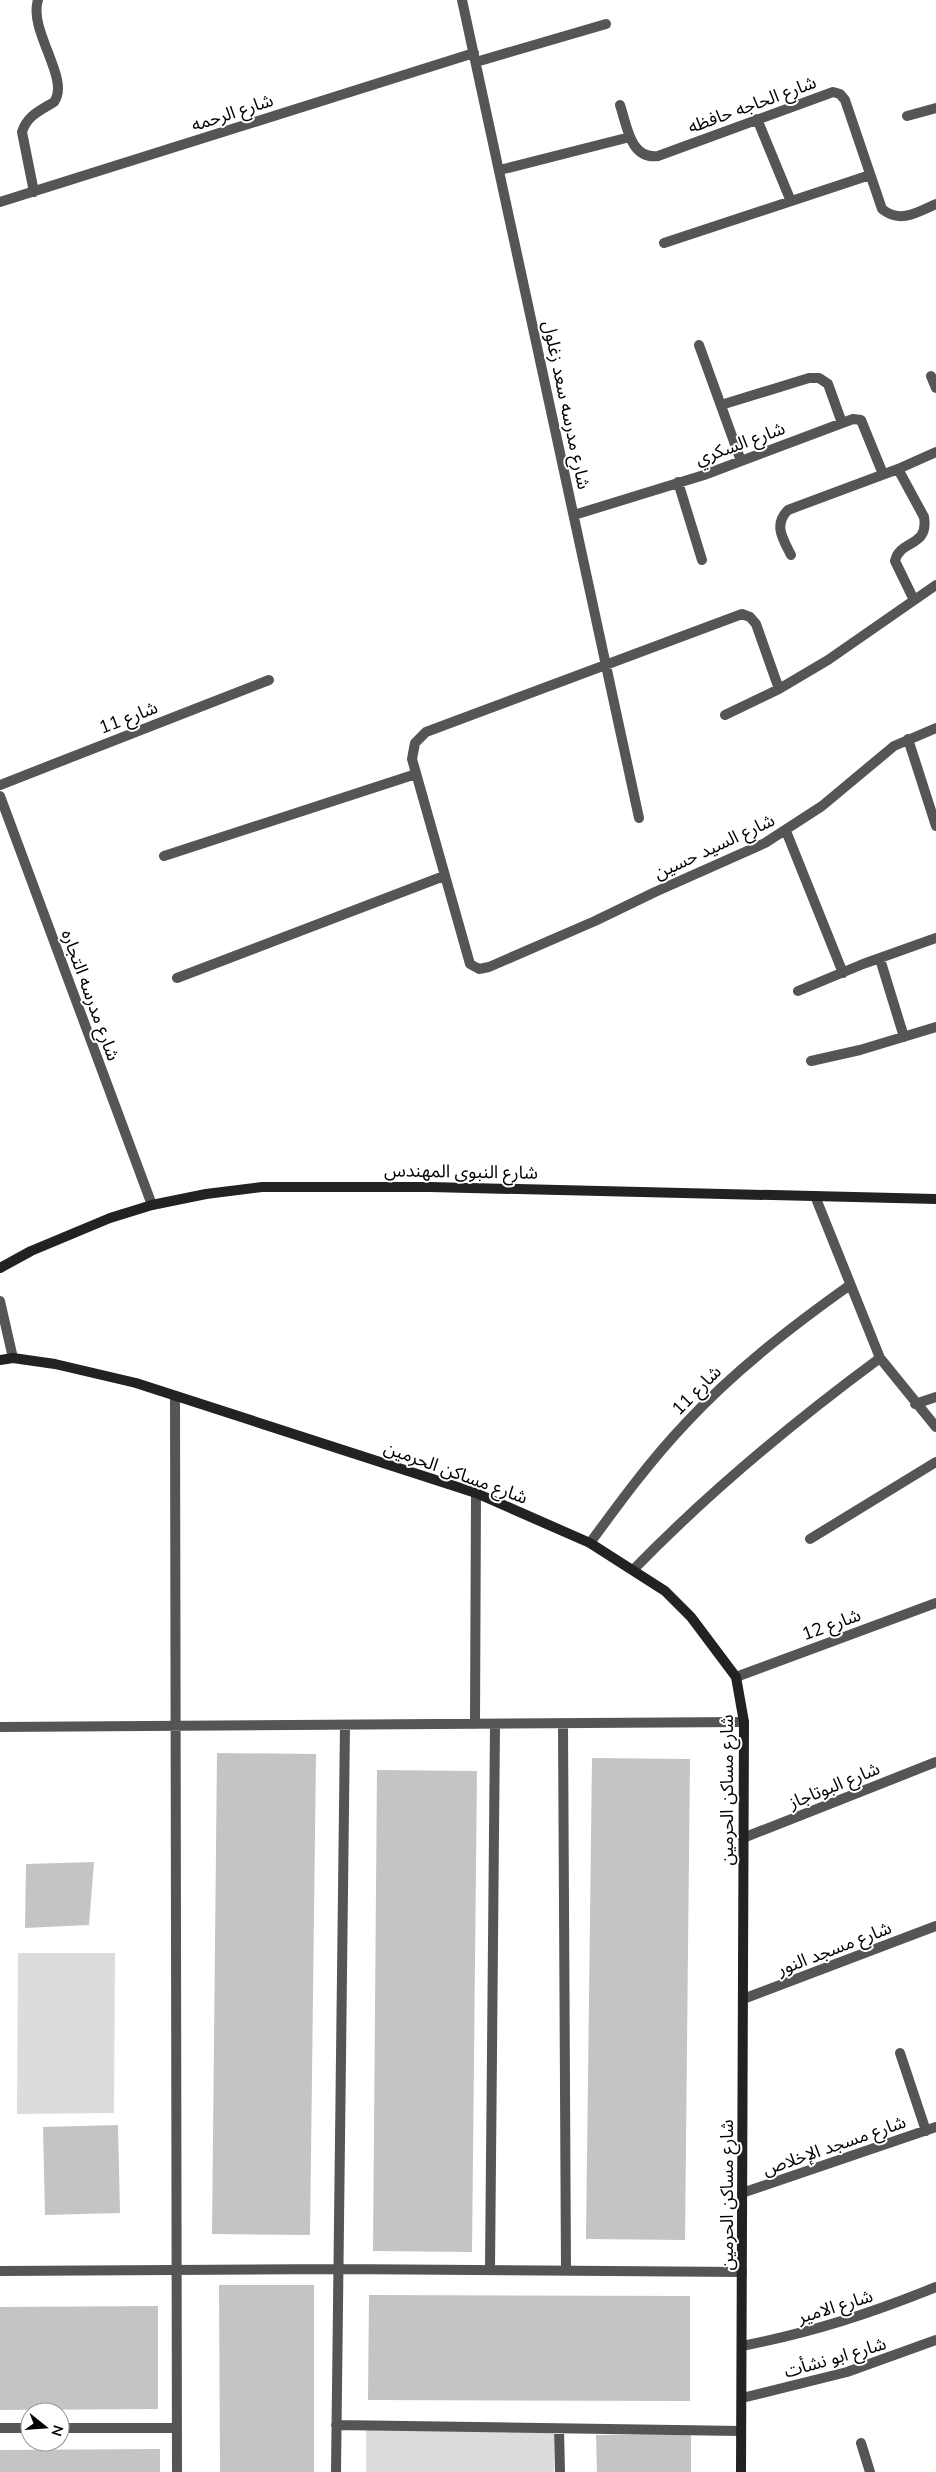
<svg xmlns="http://www.w3.org/2000/svg" width="936" height="2472" viewBox="0 0 936 2472" font-family="Mulish,'Noto Sans Arabic',sans-serif">
	<style>
		.green { fill: #dcdcdc }
		.building { fill: #c4c4c4 }
		.lines { fill: none; stroke-linecap: round; stroke-linejoin: round }
		.street { stroke: #555; stroke-width: 10 }
		.secondary { stroke: #222; stroke-width: 10 }
		.labels { text-anchor: middle; dominant-baseline: central; stroke-width: 4; stroke-linejoin: round; paint-order: stroke }
		.street-label { font-size: 18px; fill: #000; stroke: #fff }
	</style>
	<rect width="100%" height="100%" fill="#fff"/>
	<!-- green -->
	<path class="green" d="M 18,1953 L 115,1953 L 114,2113 L 17,2114 Z
		M 366,2427 L 554,2427 L 554,2472 L 366,2472 Z"/>
	<!-- building -->
	<path class="building" d="M 217,1753 L 316,1754 L 310,2235 L 212,2234 Z
		M 592,1758 L 690,1759 L 685,2240 L 586,2239 Z
		M 377,1770 L 477,1771 L 472,2252 L 373,2251 Z
		M 94,1862 L 89,1925 L 25,1928 L 26,1864 Z
		M 118,2125 L 120,2213 L 45,2215 L 43,2127 Z
		M 219,2285 L 314,2285 L 314,2472 L 220,2472 Z
		M 369,2295 L 690,2296 L 690,2401 L 368,2400 Z
		M 158,2306 L 158,2409 L 0,2410 L 0,2307 Z
		M 691,2434 L 691,2472 L 597,2472 L 596,2435 Z
		M 160,2449 L 160,2472 L 0,2472 L 0,2450 Z"/>
	<g class="lines">
		<!-- street -->
		<path class="street" d="M 462,0 L 639,818
			M 476,62 L 606,24
			M 620,105 C 627,125 630,160 658,156 L 833,92 L 840,94 L 845,100 L 882,209 C 900,224 918,212 936,204
			M 907,116 L 936,108
			M 757,119 L 790,199
			M 500,170 L 630,137
			M 34,192 L 22,132 C 27,116 39,111 54,102 C 71,79 28,31 38,0
			M 0,202 L 474,53
			M 664,243 L 870,175
			M 699,345 L 741,461
			M 931,376 L 936,388
			M 721,405 L 809,378 L 819,378 L 828,384 L 842,423
			M 898,469 L 924,517 C 929,548 900,539 895,561 L 914,600
			M 678,482 L 702,560
			M 574,515 L 704,475 L 853,419 L 861,420 L 883,474
			M 791,555 C 783,539 773,525 788,510 L 898,469 L 936,452
			M 779,689 L 756,624 L 750,617 L 742,614 L 426,732 L 415,743 L 412,759 L 470,964 L 479,969 L 489,967 L 595,921 L 655,892 L 765,843 L 822,806 L 894,746 L 936,728
			M 725,715 L 779,689 L 828,660 L 936,585
			M 908,739 L 936,826
			M 0,785 L 269,680
			M 0,796 L 152,1205
			M 786,831 L 843,973
			M 164,856 L 416,774
			M 880,959 L 904,1037
			M 177,978 L 444,876
			M 798,991 L 863,964 L 936,938
			M 811,1061 L 860,1050 L 936,1027
			M 815,1196 L 880,1358 L 936,1427
			M 0,1301 L 13,1358
			M 175,1396 L 177,2472
			M 915,1404 L 936,1397
			M 810,1539 L 936,1462
			M 590,1543 C 620,1502 650,1461 685,1424 C 734,1371 791,1327 850,1285
			M 634,1569 C 710,1491 792,1423 880,1358
			M 736,1677 L 936,1603
			M 475,1724 L 476,1493
			M 563,1724 L 566,2270
			M 0,1727 L 744,1722
			M 743,1838 L 936,1762
			M 743,1999 L 936,1926
			M 900,2053 L 926,2131
			M 742,2193 L 936,2127
			M 490,2269 L 495,1724
			M 0,2271 L 337,2269 L 742,2272
			M 742,2346 C 813,2332 869,2314 936,2287
			M 742,2398 L 847,2372 L 936,2340
			M 336,2425 L 741,2431
			M 0,2428 L 30,2428
			M 60,2428 L 177,2428
			M 559,2429 L 560,2472
			M 861,2443 L 870,2472
			M 336,2472 L 345,1725"/>
		<!-- secondary -->
		<path class="secondary" d="M 0,1268 L 31,1251 L 110,1218 L 152,1205 L 206,1194 L 262,1187 L 430,1187 L 936,1199
			M 0,1360 L 13,1358 L 55,1364 L 136,1383 L 476,1493 L 590,1543 L 665,1591 L 691,1617 L 736,1677 L 744,1722 L 741,2472"/>
	</g>
	<g class="labels">
		<!-- street labels -->
		<g class="street-label">
			<text transform="translate(752 104) rotate(-20)">شارع الحاجه حافظه</text>
			<text transform="translate(232 112) rotate(-18)">شارع الرحمه</text>
			<text transform="translate(567 405) rotate(78)">شارع مدرسه سعد زغلول</text>
			<text transform="translate(740 443) rotate(-20)">شارع السكري</text>
			<text transform="translate(128 717) rotate(-21)">شارع 11</text>
			<text transform="translate(714 846) rotate(-25)">شارع السيد حسين</text>
			<text transform="translate(91 995) rotate(70)">شارع مدرسه التجاره</text>
			<text transform="translate(461 1171) rotate(1)">شارع النبوى المهندس</text>
			<text transform="translate(696 1390) rotate(-45)">شارع 11</text>
			<text transform="translate(456 1472) rotate(20)">شارع مساكن الحرمين</text>
			<text transform="translate(831 1624) rotate(-20)">شارع 12</text>
			<text transform="translate(834 1785) rotate(-22)">شارع البوتاجاز</text>
			<text transform="translate(726 1790) rotate(-90)">شارع مساكن الحرمين</text>
			<text transform="translate(834 1948) rotate(-21)">شارع مسجد النور</text>
			<text transform="translate(834 2145) rotate(-19)">شارع مسجد الإخلاص</text>
			<text transform="translate(726 2195) rotate(-90)">شارع مساكن الحرمين</text>
			<text transform="translate(835 2306) rotate(-17)">شارع الامير</text>
			<text transform="translate(835 2357) rotate(-16)">شارع ابو نشأت</text>
		</g>
	</g>
	<!-- north arrow -->
	<g transform="translate(45 2427) rotate(107)"><circle r="24" fill="#ffffff" stroke="#999999"/>
	<path d="M0-4L9 19L0 12L-9 19Z" fill="#000000"/>
	<text y="-8" font-size="14" font-weight="bold" text-anchor="middle" fill="#000000">N</text>
	</g>
</svg>
